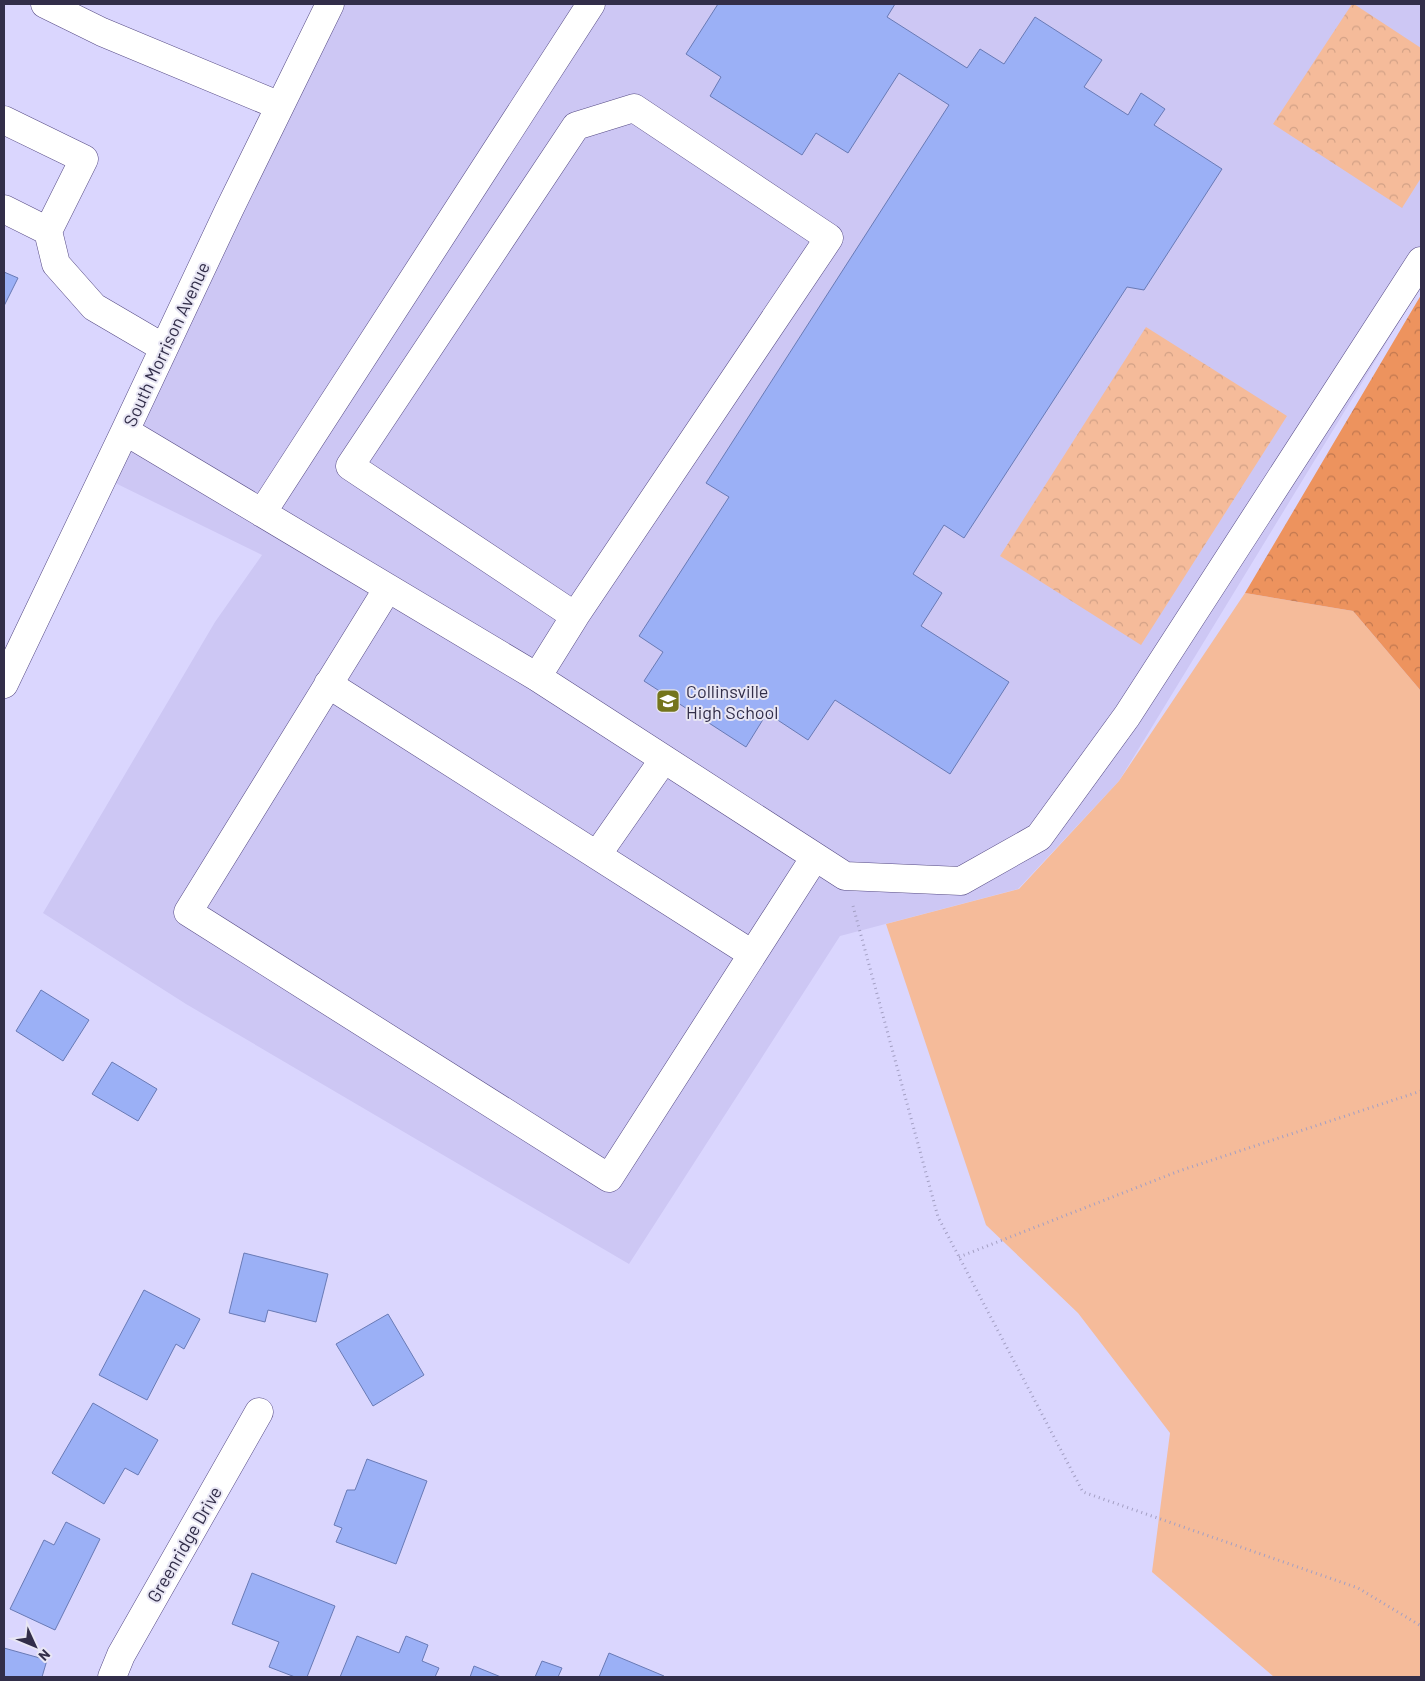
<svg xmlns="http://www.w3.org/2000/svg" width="1425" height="1681" viewBox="0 0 1425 1681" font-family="Barlow,sans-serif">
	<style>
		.built { fill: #cdc7f4 }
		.grass { fill: #f5bb9a }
		.forest { fill: url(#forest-crowns) }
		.park { fill: url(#park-crowns) }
		.building { fill: #9bb0f6; stroke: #697ab5 }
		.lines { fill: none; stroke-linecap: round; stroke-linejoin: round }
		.minor-casing { stroke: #564b85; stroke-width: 29 }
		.path { stroke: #a39fc3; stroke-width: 3; stroke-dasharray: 1 4; stroke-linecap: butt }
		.minor { stroke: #fff; stroke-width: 28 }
		.labels { text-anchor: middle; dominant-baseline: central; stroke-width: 4; stroke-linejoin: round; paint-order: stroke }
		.street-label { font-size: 18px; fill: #322e49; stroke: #e8e6f4 }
		.poi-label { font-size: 18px; fill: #322e49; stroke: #e8e6f4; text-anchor: start }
	</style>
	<defs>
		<pattern id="forest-crowns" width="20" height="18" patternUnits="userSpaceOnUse" patternTransform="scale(1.25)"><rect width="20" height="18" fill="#ed935e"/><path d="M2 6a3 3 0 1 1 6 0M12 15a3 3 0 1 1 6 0" fill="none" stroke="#c17850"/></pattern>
		<pattern id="park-crowns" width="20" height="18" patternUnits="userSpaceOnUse" patternTransform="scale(1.25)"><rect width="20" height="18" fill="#f5bb9a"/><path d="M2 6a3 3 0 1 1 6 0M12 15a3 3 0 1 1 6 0" fill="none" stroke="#d2a186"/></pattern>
	</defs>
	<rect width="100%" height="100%" fill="#dad6fe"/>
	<!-- built -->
	<path class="built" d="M 332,4 L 1421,4 L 1421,286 L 1119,781 L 1018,889 L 840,936 L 629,1264 L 186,1004 L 43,913 L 215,622 L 262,555 L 103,477 Z"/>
	<!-- grass -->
	<path class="grass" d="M 1245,593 L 1353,611 L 1421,691 L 1421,1677 L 1274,1677 L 1152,1572 L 1170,1433 L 1078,1313 L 986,1225 L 886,924 L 1019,889 L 1119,781 Z"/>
	<!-- forest -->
	<path class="forest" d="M 1421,295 L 1421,691 L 1353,611 L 1245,593 Z"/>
	<!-- park -->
	<path class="park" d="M 1352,4 L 1354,4 L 1421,48 L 1421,178 L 1402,208 L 1273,124 Z
		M 1146,327 L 1287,416 L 1141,645 L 1000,556 Z"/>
	<!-- building -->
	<path class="building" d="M 718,4 L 895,4 L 887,17 L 967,68 L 980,49 L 1004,64 L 1035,17 L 1102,60 L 1084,87 L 1128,115 L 1141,93 L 1165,109 L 1154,125 L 1222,169 L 1144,290 L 1127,287 L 964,538 L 944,525 L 913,574 L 942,593 L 921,626 L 1009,682 L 950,774 L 835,700 L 808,740 L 767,713 L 746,747 L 644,681 L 663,652 L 639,636 L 729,497 L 706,483 L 949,105 L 899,73 L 848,153 L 816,133 L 802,155 L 710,96 L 721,77 L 686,54 Z
		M 4,272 L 18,278 L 4,306 Z
		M 41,990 L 89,1020 L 63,1061 L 16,1031 Z
		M 112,1062 L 157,1089 L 138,1121 L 92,1094 Z
		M 244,1253 L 328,1274 L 316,1322 L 268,1310 L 265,1322 L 229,1313 Z
		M 144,1290 L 200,1319 L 184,1349 L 176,1344 L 147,1400 L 99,1375 Z
		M 388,1314 L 424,1375 L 373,1406 L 336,1344 Z
		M 93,1403 L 158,1440 L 138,1475 L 125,1468 L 104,1504 L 52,1473 Z
		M 367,1459 L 427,1481 L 396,1564 L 336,1542 L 342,1528 L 334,1525 L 347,1490 L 355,1490 Z
		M 66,1522 L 100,1539 L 55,1630 L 10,1609 L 44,1540 L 54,1545 Z
		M 252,1573 L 335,1606 L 307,1677 L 295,1677 L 269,1667 L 279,1642 L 232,1624 Z
		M 357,1636 L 399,1653 L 406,1636 L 428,1645 L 422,1661 L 439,1668 L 435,1677 L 340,1677 Z
		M 4,1648 L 47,1660 L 42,1677 L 4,1677 Z
		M 609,1653 L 664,1676 L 663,1677 L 599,1677 Z
		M 542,1661 L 562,1668 L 558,1677 L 535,1677 Z
		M 474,1666 L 501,1677 L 470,1677 Z"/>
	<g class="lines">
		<!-- minor casing -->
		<g class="minor-casing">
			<path id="minor" d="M 45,4 L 102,32 L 280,106
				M 4,120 L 84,159 L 48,231 L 56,264 L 94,307 L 164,348
				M 4,209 L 48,231
				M 125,431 L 537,677 L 845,876 L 961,881 L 1039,837 L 1127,716 L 1421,261
				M 262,513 L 591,4
				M 388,588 L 188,912 L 609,1178 L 815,857
				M 537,677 L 575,616 L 829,238 L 634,108 L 576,126 L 350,466 L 575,616
				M 4,684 L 125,431 L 229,210 L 330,4
				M 328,684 L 752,954
				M 597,855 L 664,759
				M 112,1677 L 121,1655 L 259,1412"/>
		</g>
		<!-- path -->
		<path class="path" d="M 853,906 L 938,1217 L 1083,1492 L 1358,1588 L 1421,1626
			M 959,1257 L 1179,1171 L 1421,1091"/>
		<!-- minor -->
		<use href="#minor" class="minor"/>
	</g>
	<!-- icons -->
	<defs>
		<g id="school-square" transform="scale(1.25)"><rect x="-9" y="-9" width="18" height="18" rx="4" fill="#74751c" stroke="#e8e6f4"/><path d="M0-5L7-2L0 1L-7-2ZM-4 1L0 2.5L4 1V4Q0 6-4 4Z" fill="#fff"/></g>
	</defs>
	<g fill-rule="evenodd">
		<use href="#school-square" x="668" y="701"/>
	</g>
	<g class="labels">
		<!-- street labels -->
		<g class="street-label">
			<text transform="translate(166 344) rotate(-65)">South Morrison Avenue</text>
			<text transform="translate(184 1544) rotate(-60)">Greenridge Drive</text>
		</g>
		<!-- poi labels -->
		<g class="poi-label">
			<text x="686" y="691">Collinsville<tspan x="686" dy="21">High School</tspan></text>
		</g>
	</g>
	<!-- border -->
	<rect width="1425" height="1681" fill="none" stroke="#322e49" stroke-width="10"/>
	<!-- north arrow -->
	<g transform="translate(35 1646) rotate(134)" stroke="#e8e6f4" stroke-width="4" paint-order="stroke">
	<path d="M0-4L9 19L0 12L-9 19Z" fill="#322e49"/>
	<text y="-8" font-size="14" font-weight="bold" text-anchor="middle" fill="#322e49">N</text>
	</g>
</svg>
